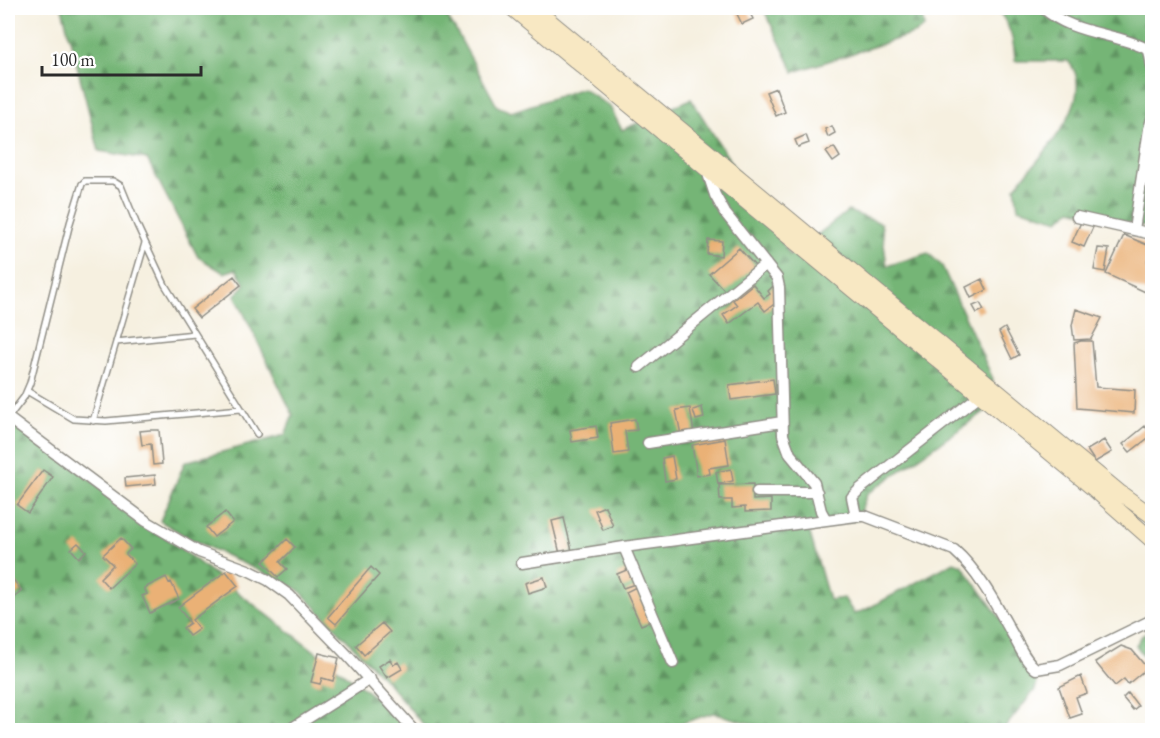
<svg xmlns="http://www.w3.org/2000/svg" width="1160" height="738" viewBox="0 0 1160 738" font-family="'EB Garamond',serif">
	<style>
		.forest { fill: url(#forest-firs); stroke: #507050; stroke-width: 1.5 }
		.building { fill: #eab176 }
		.lines { fill: none; stroke-linecap: round; stroke-linejoin: round }
		.lane-casing { stroke: #908e86; stroke-width: 8 }
		.street-casing { stroke: #908e86; stroke-width: 13 }
		.secondary-casing { stroke: #908e86; stroke-width: 17 }
		.lane { stroke: #fff; stroke-width: 5 }
		.street { stroke: #fff; stroke-width: 10 }
		.secondary { stroke: #f8e8c3; stroke-width: 15 }
	</style>
	<defs>
		<pattern id="forest-firs" width="22" height="20" patternUnits="userSpaceOnUse" patternTransform="scale(1.5)"><rect width="22" height="20" fill="#74b576"/><path d="M5 1l3.5 6h-7zM16 11l3.5 6h-7z" fill="#5f9361"/></pattern>
	</defs>
	<rect width="100%" height="100%" fill="#fff"/>
	<filter id="ink" filterUnits="userSpaceOnUse"><feTurbulence type="fractalNoise" baseFrequency=".0167" numOctaves="2"/><feDisplacementMap in="SourceGraphic" scale="12" xChannelSelector="R" yChannelSelector="G"/><feConvolveMatrix kernelMatrix="1 2 1 2 8 2 1 2 1" color-interpolation-filters="sRGB"/></filter>
	<filter id="wash" filterUnits="userSpaceOnUse"><feTurbulence type="fractalNoise" baseFrequency=".008" numOctaves="4" result="noise"/><feDisplacementMap in="SourceGraphic" scale="24" xChannelSelector="R" yChannelSelector="G"/><feGaussianBlur stdDeviation="1.35" result="paint"/><feColorMatrix in="noise" values="0 0 0 0 0 0 0 0 0 0 0 0 0 0 0 0 0 1.4 0 .05"/><feComposite in="paint" operator="in"/></filter>
	<g filter="url(#wash)">
		<rect width="100%" height="100%" fill="#f6f0e0"/>
		<!-- forest -->
		<path class="forest" d="M 62,8 L 441,8 L 455,29 L 497,106 L 511,112 L 582,88 L 610,107 L 622,130 L 691,99 L 790,256 L 848,211 L 881,223 L 887,266 L 928,253 L 942,266 L 993,379 L 987,410 L 867,494 L 857,520 L 808,527 L 829,600 L 844,598 L 854,614 L 867,609 L 954,562 L 962,565 L 1001,619 L 1037,683 L 1035,690 L 1003,730 L 774,730 L 713,713 L 661,730 L 428,730 L 387,682 L 298,589 L 189,538 L 160,521 L 185,462 L 285,435 L 293,415 L 235,295 L 245,285 L 236,269 L 224,273 L 198,257 L 147,159 L 99,151 Z
			M 763,8 L 920,8 L 924,27 L 916,33 L 794,72 Z
			M 996,8 L 1152,8 L 1152,228 L 1071,209 L 1059,220 L 1018,208 L 1015,187 C 1038,159 1101,98 1068,61 L 1015,61 C 1014,40 1010,24 996,8 Z
			M 8,417 L 409,723 L 414,730 L 8,730 Z
			M 1152,629 L 1152,669 L 1136,645 L 1143,634 Z"/>
		<g id="blocks">
			<!-- building -->
			<path class="building" d="M 734,8 L 747,8 L 753,19 L 742,24 Z
				M 776,88 L 785,112 L 776,116 L 766,92 Z
				M 832,126 L 835,133 L 828,137 L 825,129 Z
				M 806,135 L 809,143 L 798,147 L 795,140 Z
				M 834,147 L 840,157 L 833,162 L 826,152 Z
				M 1082,220 L 1094,225 L 1084,247 L 1072,242 Z
				M 1124,235 L 1152,247 L 1147,261 L 1152,264 L 1152,295 L 1106,274 Z
				M 708,240 L 722,241 L 721,256 L 707,254 Z
				M 739,248 L 755,266 L 726,292 L 709,274 Z
				M 1098,248 L 1109,249 L 1105,272 L 1094,270 Z
				M 234,276 L 241,285 L 199,318 L 192,309 Z
				M 982,279 L 987,290 L 971,298 L 966,287 Z
				M 753,284 L 764,298 L 770,294 L 768,291 L 774,285 L 777,302 L 765,311 L 758,302 L 729,324 L 723,315 L 737,305 L 733,300 Z
				M 980,303 L 984,310 L 977,313 L 973,306 Z
				M 1076,309 L 1102,318 L 1091,339 L 1074,340 L 1072,325 Z
				M 1005,328 L 1019,355 L 1012,359 L 999,332 Z
				M 1081,341 L 1092,341 L 1096,387 L 1135,390 L 1134,413 L 1077,408 L 1074,343 Z
				M 773,379 L 775,394 L 731,400 L 729,385 Z
				M 702,407 L 704,418 L 696,420 L 693,410 Z
				M 690,408 L 694,433 L 681,435 L 676,410 Z
				M 635,419 L 637,430 L 625,431 L 628,452 L 614,454 L 610,423 Z
				M 596,426 L 598,438 L 572,442 L 570,430 Z
				M 1145,426 L 1152,435 L 1130,452 L 1123,444 Z
				M 150,430 L 159,430 L 162,464 L 153,465 L 151,444 L 142,445 L 140,431 Z
				M 725,439 L 729,465 L 709,468 L 710,474 L 697,476 L 692,445 Z
				M 1104,440 L 1112,452 L 1095,462 L 1087,450 Z
				M 672,456 L 676,479 L 665,481 L 662,458 Z
				M 731,469 L 733,481 L 718,484 L 716,472 Z
				M 43,470 L 53,477 L 28,513 L 17,505 Z
				M 155,475 L 156,484 L 126,487 L 125,478 Z
				M 753,484 L 753,500 L 771,499 L 771,511 L 745,512 L 745,507 L 732,508 L 732,500 L 720,500 L 719,485 Z
				M 605,506 L 613,526 L 603,530 L 595,510 Z
				M 225,512 L 233,522 L 214,537 L 206,527 Z
				M 564,518 L 572,551 L 560,554 L 552,521 Z
				M 121,538 L 131,549 L 126,554 L 135,564 L 109,588 L 100,578 L 113,565 L 103,555 Z
				M 287,539 L 295,547 L 280,562 L 287,569 L 278,577 L 263,562 Z
				M 78,543 L 86,551 L 79,558 L 71,549 Z
				M 371,567 L 379,575 L 336,624 L 328,617 Z
				M 629,569 L 635,584 L 623,588 L 617,574 Z
				M 226,571 L 238,586 L 192,620 L 199,629 L 189,636 L 183,628 L 190,623 L 178,607 Z
				M 166,577 L 169,583 L 171,582 L 179,599 L 150,613 L 142,596 L 147,594 L 144,588 Z
				M 544,577 L 547,587 L 528,593 L 525,583 Z
				M 12,578 L 22,591 L 12,599 L 8,593 L 8,581 Z
				M 636,587 L 651,621 L 641,625 L 626,592 Z
				M 382,623 L 390,632 L 364,655 L 356,645 Z
				M 1121,646 L 1132,650 L 1147,668 L 1128,684 L 1124,679 L 1115,686 L 1095,662 Z
				M 319,653 L 339,658 L 333,681 L 322,678 L 320,684 L 311,682 Z
				M 390,659 L 393,665 L 398,662 L 402,669 L 387,678 L 379,666 Z
				M 1081,676 L 1087,693 L 1076,697 L 1082,714 L 1070,718 L 1059,687 Z
				M 1128,693 L 1138,706 L 1133,710 L 1123,698 Z"/>
		</g>
	</g>
	<g filter="url(#ink)">
		<use href="#blocks" fill-opacity="0" stroke="#908e86" stroke-width="1.5"/>
		<g class="lines">
			<!-- lane casing -->
			<g class="lane-casing">
				<path id="lane" d="M 116,342 L 195,334
					M 27,391 L 74,419 L 106,421 L 241,409
					M 8,418 L 24,397 L 30,383 L 70,223 L 82,184 L 85,181 L 113,181 L 121,186 L 137,225 L 165,285 L 257,434
					M 93,421 L 145,243"/>
			</g>
			<!-- street casing -->
			<g class="street-casing">
				<path id="street" d="M 1043,8 C 1075,36 1113,31 1149,50 L 1152,67
					M 707,171 L 715,195 L 725,213 L 777,278 L 779,287 L 783,435 L 790,454 L 814,483 L 821,511 L 826,520 L 856,516 L 865,516 L 954,550 C 978,571 995,603 1010,630 C 1018,643 1024,660 1036,669 L 1060,665 L 1152,620
					M 1077,217 L 1152,234
					M 1134,230 L 1149,129 L 1152,119
					M 639,367 L 766,264
					M 8,418 L 146,521 L 199,552 L 248,570 L 268,580 L 289,595 L 347,655 L 414,730
					M 648,443 L 782,422
					M 757,492 L 817,492
					M 856,516 L 852,497 L 860,489 L 980,395
					M 624,547 L 673,663
					M 522,563 L 624,547 L 826,520
					M 289,730 L 370,679"/>
			</g>
			<!-- secondary casing -->
			<g class="secondary-casing">
				<path id="secondary" d="M 512,8 L 1094,489 L 1152,540
					M 534,8 L 1119,492 L 1152,516"/>
			</g>
			<!-- lane -->
			<use href="#lane" class="lane"/>
			<!-- street -->
			<use href="#street" class="street"/>
			<!-- secondary -->
			<use href="#secondary" class="secondary"/>
		</g>
	</g>
	<!-- margin -->
	<rect width="1160" height="738" fill="none" stroke="#fff" stroke-width="30"/>
	<!-- scale -->
	<path d="M42 66v9h159v-9" fill="none" stroke="#2b2b2b" stroke-width="3"/>
	<text x="51" y="66" font-size="18" fill="#2b2b2b" stroke="#ffffff" stroke-width="4.5" paint-order="stroke">100 m</text>
</svg>
